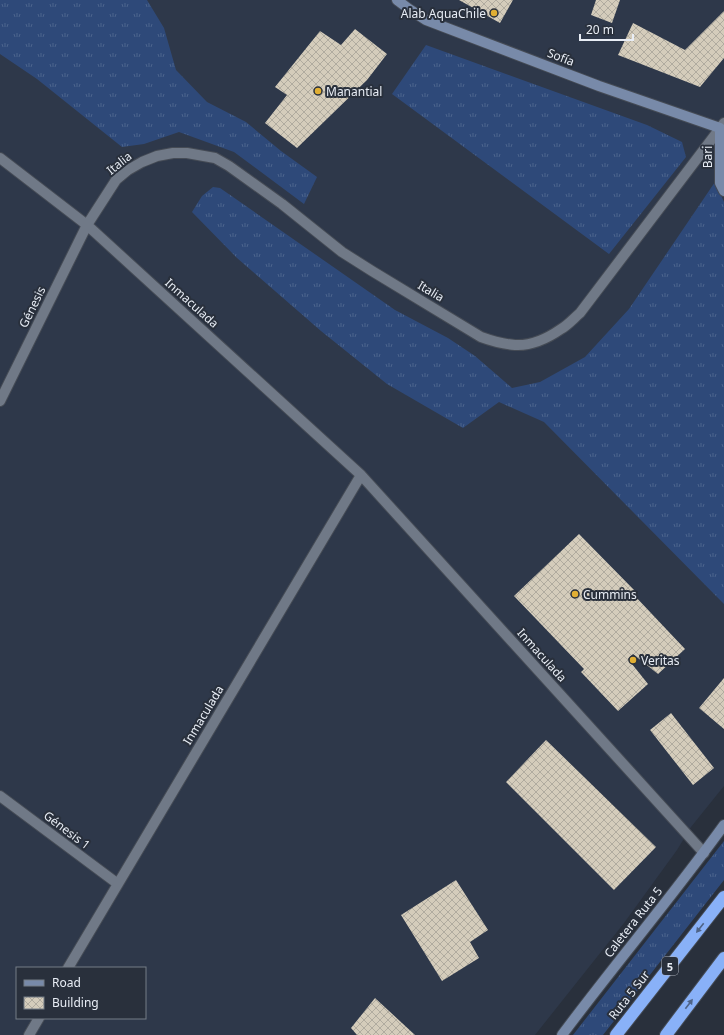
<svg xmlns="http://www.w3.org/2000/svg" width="724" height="1035" viewBox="0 0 724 1035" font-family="'Noto Sans',sans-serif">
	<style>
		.built { fill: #2e384a; fill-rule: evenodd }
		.grass { fill: url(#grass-tufts) }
		.building { fill: url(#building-cross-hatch) }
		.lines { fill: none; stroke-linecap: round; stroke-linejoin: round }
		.street-casing { stroke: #454b55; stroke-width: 12 }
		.secondary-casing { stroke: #454b55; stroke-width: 12 }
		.highway-casing { stroke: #454b55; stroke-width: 14 }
		.street { stroke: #707987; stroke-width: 10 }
		.secondary { stroke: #788aa9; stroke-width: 10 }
		.highway { stroke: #89b1f8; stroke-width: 12 }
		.oneway { fill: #4f6487 }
		.poi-dot { fill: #e1af34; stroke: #29303c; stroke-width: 1.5 }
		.labels { text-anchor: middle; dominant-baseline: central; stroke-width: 4; stroke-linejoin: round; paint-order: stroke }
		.shield { fill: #29303c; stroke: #afb4be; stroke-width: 1 }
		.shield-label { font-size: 11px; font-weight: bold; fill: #e8edf5 }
		.poi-label { font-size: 12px; fill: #e8edf5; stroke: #29303c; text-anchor: start }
		.street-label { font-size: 12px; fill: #e8edf5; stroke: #29303c }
	</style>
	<defs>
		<pattern id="grass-tufts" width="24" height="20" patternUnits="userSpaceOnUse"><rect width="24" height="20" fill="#2e4979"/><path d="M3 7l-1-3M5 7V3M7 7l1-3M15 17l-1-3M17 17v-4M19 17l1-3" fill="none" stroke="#4c648d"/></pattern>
		<pattern id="building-cross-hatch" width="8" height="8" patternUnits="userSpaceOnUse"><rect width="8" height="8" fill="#d4ccbb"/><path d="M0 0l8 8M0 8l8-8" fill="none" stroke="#b0ab9f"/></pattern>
	</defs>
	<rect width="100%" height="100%" fill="#29303c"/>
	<!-- built -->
	<path class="built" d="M 0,0 L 724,0 L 724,786 L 691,827 L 677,850 L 624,923 L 535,1035 L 0,1035 ZM 17,968 L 145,968 L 145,1018 L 17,1018 Z"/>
	<!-- grass -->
	<path class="grass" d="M 0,0 L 147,0 L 164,28 L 176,70 L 207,102 L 246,122 L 281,151 L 317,177 L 304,204 L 234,152 L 179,132 L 144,144 L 122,147 L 37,79 L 0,54 Z
		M 426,45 L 647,125 L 682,142 L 686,157 L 609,254 L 392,94 Z
		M 715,182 L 724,202 L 724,604 L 544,422 L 499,402 L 463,428 L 387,384 L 321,331 L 237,258 L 192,212 L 202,196 L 213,187 L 220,188 L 395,310 L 448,338 L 475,356 L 512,388 L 540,382 L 585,357 L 629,309 Z
		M 724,841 L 724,880 L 603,1035 L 573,1035 Z"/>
	<!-- building -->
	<path class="building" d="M 459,0 L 513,0 L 500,23 Z
		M 596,0 L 620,0 L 612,23 L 591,15 Z
		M 724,11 L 724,58 L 700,87 L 618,55 L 633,23 L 685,50 Z
		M 355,29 L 387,54 L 367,80 L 297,148 L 265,123 L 287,95 L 275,87 L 320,31 L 341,45 Z
		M 579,534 L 636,592 L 633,594 L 685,649 L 658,674 L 633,654 L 628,659 L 648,684 L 618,711 L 581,672 L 584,669 L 514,596 Z
		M 724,678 L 724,729 L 699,708 Z
		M 671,713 L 714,768 L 693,785 L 650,730 Z
		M 546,740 L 656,847 L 614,890 L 506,782 Z
		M 456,880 L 488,930 L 470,942 L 479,958 L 442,981 L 401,915 Z
		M 375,998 L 415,1035 L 357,1035 L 351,1028 Z"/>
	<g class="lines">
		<!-- street casing -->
		<g class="street-casing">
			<path id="street" d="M 0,158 L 87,225 L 361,475 L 704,853
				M 0,401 L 87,225 L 116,180 L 128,170 L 142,162 L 157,156 L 173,153 L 187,153 L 215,158 L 229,166 L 282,204 L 342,252 L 372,271 L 481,337 C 492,341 503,344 515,345 C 531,346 548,338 561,329 C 568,325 574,318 580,313 L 724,123
				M 0,796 L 118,884
				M 68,968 L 361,475
				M 29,1035 L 39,1018"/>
		</g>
		<!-- secondary casing -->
		<g class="secondary-casing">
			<path id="secondary" d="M 397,0 L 409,9 L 426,20 L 599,86 L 720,128 L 724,132
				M 720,128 L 720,183 L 724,191
				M 562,1035 C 615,964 672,897 724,825"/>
		</g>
		<!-- highway casing -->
		<g class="highway-casing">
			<path id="highway" d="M 616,1035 L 724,897
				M 666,1035 L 724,958"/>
		</g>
		<!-- street -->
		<use href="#street" class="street"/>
		<!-- secondary -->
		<use href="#secondary" class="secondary"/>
		<!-- highway -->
		<use href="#highway" class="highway"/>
	</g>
	<!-- one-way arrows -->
	<defs><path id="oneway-solid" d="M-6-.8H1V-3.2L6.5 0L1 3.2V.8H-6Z"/></defs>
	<g class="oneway">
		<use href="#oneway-solid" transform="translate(700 928) rotate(128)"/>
		<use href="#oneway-solid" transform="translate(689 1004) rotate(-53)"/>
	</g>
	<!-- markers -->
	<g class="poi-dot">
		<circle cx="494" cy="13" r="4"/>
		<circle cx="318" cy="91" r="4"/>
		<circle cx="575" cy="594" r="4"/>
		<circle cx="633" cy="660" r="4"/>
	</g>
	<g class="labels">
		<!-- shield labels -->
		<rect class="shield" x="662" y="957" width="16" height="18" rx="3"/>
		<g class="shield-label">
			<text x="670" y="966">5</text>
		</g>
		<!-- poi labels -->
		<g class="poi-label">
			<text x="486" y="13" text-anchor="end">Alab AquaChile</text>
			<text x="326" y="91">Manantial</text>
			<text x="583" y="594">Cummins</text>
			<text x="641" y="660">Veritas</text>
		</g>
		<!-- street labels -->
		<g class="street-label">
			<text transform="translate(561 57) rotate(21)">Sofía</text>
			<text transform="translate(707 157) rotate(-90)">Bari</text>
			<text transform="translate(119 163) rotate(-39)">Italia</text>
			<text transform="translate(431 291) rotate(31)">Italia</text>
			<text transform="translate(192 303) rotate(42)">Inmaculada</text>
			<text transform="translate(32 307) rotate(-64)">Génesis</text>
			<text transform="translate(542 655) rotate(48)">Inmaculada</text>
			<text transform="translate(203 715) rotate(-59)">Inmaculada</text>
			<text transform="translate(67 830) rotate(37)">Génesis 1</text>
			<text transform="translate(633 922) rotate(-52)">Caletera Ruta 5</text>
			<text transform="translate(629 995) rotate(-52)">Ruta 5 Sur</text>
		</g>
	</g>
	<!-- legend -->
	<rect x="16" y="967" width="130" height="52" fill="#29303c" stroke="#757c86"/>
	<rect x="24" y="980" width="20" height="6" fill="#788aa9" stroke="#757c86"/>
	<text x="52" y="987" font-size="12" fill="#e8edf5">Road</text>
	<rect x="24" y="997" width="20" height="12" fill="url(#building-cross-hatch)" stroke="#757c86"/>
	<text x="52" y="1007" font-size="12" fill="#e8edf5">Building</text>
	<!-- scale -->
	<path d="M580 34v6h53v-6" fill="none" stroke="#e8edf5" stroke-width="2"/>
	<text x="586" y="34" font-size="12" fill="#e8edf5" stroke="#29303c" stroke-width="3" paint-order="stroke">20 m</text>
</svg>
